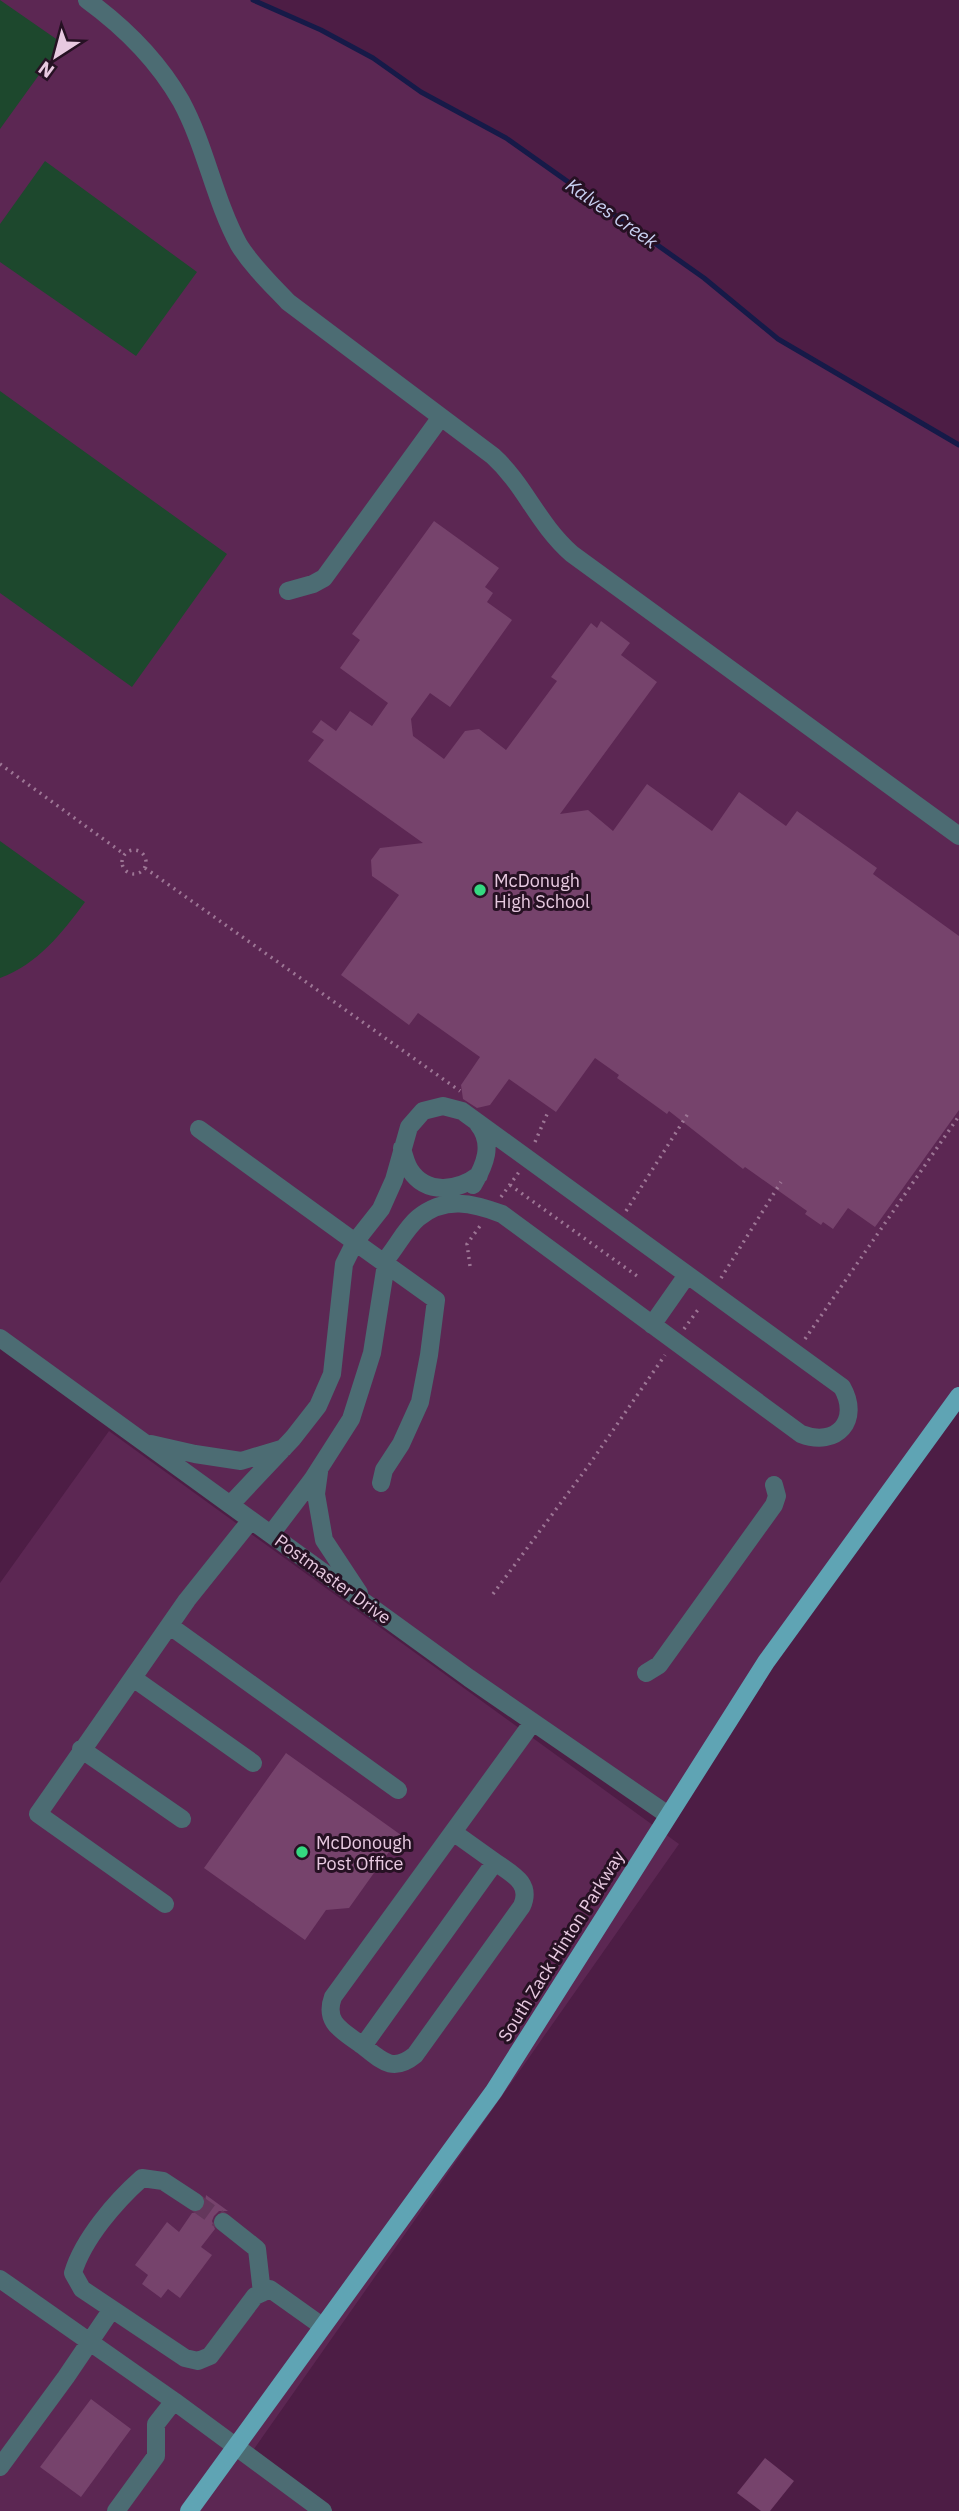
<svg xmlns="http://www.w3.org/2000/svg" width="959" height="2511" viewBox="0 0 959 2511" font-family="'IBM Plex Sans',sans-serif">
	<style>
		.built { fill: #5c2753 }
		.green { fill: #1d482d }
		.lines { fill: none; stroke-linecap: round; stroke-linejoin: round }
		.stream { stroke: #161a48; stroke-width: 5 }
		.building { fill: #76436c }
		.minor-tunnel { stroke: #64375c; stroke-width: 18; stroke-dasharray: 18 9; stroke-linecap: butt }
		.path { stroke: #9d7695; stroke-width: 3.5; stroke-dasharray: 2 5; stroke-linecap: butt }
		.minor { stroke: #4c6c73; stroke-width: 18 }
		.major { stroke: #5fa4b4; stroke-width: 18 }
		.poi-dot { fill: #35d881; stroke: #261123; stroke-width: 2.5 }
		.labels { text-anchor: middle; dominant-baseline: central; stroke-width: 6; stroke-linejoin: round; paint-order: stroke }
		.poi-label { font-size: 18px; fill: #e7c9e0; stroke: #261123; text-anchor: start }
		.street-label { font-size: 18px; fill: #e7c9e0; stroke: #261123 }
		.water-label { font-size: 19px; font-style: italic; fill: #c9d1f2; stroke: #261123 }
	</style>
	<rect width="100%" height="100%" fill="#4d1d45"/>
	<!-- built -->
	<path class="built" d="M 0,0 L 255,0 L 265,7 L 321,30 L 373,58 L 421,92 L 506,138 L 704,278 L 778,339 L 959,445 L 959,1395 L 668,1815 L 0,1334 Z
		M 109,1431 L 679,1844 L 247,2459 L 321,2511 L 0,2511 L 0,1583 Z"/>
	<!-- green -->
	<path class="green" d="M 0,0 L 62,43 L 0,129 Z
		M 45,161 L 197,272 L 136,356 L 0,262 L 0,224 Z
		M 0,391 L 227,554 L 132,687 L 0,593 Z
		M 0,841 L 85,902 C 61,934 38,964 0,978 Z"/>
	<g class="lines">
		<!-- stream -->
		<path class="stream" d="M 253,0 L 321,30 L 373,58 L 421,92 L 506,138 L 704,278 L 778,339 L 959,445"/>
	</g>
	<!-- building -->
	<path class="building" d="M 434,521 L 499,568 L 485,587 L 493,593 L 487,602 L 512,620 L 450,707 L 430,693 L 411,719 L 413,736 L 444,759 L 465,731 L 479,729 L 506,750 L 557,681 L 551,677 L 591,623 L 597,628 L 601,621 L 630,643 L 621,655 L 657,682 L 560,814 L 588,810 L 613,831 L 647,784 L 712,831 L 739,792 L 786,826 L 797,811 L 877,868 L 873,874 L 959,936 L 959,1110 L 875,1227 L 848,1208 L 833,1229 L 823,1222 L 821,1225 L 805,1214 L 807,1211 L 745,1167 L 743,1169 L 669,1111 L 667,1114 L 617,1078 L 619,1075 L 595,1058 L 556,1112 L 509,1079 L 490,1105 L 477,1108 L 463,1099 L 461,1085 L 480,1057 L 418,1013 L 409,1025 L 341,975 L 399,895 L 372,876 L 371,860 L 380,848 L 423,843 L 308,761 L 324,740 L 312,732 L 321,720 L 336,731 L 350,711 L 372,726 L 388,703 L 340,668 L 360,640 L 352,634 Z
		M 286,1753 L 401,1835 L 349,1908 L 326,1910 L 305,1940 L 204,1868 Z
		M 206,2195 L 228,2211 L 219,2211 L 214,2216 L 212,2221 L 215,2229 L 201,2247 L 212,2255 L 180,2298 L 168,2289 L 161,2298 L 142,2284 L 148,2275 L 135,2265 L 167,2222 L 179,2232 L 192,2213 L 199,2212 L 204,2209 Z
		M 91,2399 L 131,2429 L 81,2497 L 40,2467 Z
		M 765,2458 L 794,2481 L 770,2511 L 761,2511 L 737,2493 Z"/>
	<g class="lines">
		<!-- minor-tunnel -->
		<path class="minor-tunnel" d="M 195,2202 L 223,2222"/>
		<!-- path -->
		<path class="path" d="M 0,764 L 124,854
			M122 862a12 12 0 1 1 24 0a12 12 0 1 1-24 0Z
			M 145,868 L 460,1091
			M 535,1142 L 548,1112
			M 510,1185 L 637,1276
			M 501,1197 L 519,1172
			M 626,1211 L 689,1112
			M 470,1266 L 467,1244 L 480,1226
			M 721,1278 L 781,1182
			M 684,1329 L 700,1307
			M 805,1339 L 959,1116
			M 493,1594 L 589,1465 L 665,1355"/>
		<!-- minor -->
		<path class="minor" d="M 87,0 C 124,27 158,61 181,101 C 206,147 214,199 239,245 C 252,266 271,284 288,302 L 493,456 C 525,485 537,523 572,554 L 959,836
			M 288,591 L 313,584 L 324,578 L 441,417
			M 199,1129 L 355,1242 L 344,1264 L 332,1374 L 318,1406 L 293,1438 L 230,1505
			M 402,1148 C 404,1156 406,1164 410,1170 C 426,1195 458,1191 479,1175
			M 473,1185 C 485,1165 494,1144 478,1124
			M 652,1325 L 687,1275
			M 0,1338 L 469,1678 L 668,1815
			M 151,1444 L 195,1454 L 241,1461 L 284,1448
			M 319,1472 L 316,1494 L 324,1540 L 359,1593
			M 271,1534 L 312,1480 L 351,1419 L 372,1353 L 386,1264 L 387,1258 C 397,1246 406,1228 418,1218 C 445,1196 473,1203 502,1214 L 801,1434 C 837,1448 861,1420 842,1387 L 462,1111 L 443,1106 L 423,1111 L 409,1127 L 394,1180 L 381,1209 L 355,1242 L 436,1300 L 429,1355 L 420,1402 L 401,1444 L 384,1470 L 381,1483
			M 170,1626 L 398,1790
			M 646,1673 L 659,1665 L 774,1505 L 777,1496 L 774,1485
			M 133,1678 L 253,1763
			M 81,1749 L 182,1819
			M 453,1832 L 495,1862 L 363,2046 C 345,2032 323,2024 333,1997 L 533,1722
			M 165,1904 L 38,1814 L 187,1600 L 251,1520
			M 363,2046 C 382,2061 393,2073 415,2055 L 522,1906 C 532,1883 512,1874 495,1862
			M 195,2202 L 163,2181 L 142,2178 C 116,2201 83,2239 73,2273 L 82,2289 L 185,2358 L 198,2361 L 210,2356 L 255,2296 L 270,2289 L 322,2326
			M 223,2222 L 257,2249 L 262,2293
			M 0,2279 L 174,2401 L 323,2511
			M 0,2467 L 66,2377 L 112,2309
			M 116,2511 L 156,2456 L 156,2424 L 174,2401"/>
		<!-- major -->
		<path class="major" d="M 189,2511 L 494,2091 L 766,1662 L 959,1396"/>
	</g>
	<!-- markers -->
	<g class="poi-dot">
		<circle cx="480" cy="890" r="7"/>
		<circle cx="302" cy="1852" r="7"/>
	</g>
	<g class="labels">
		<!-- poi labels -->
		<g class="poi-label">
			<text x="494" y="880">McDonugh<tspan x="494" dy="21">High School</tspan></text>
			<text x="316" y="1842">McDonough<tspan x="316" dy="21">Post Office</tspan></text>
		</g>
		<!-- street labels -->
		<g class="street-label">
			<text transform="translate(333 1579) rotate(36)">Postmaster Drive</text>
			<text transform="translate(561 1946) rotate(-58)">South Zack Hinton Parkway</text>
		</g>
		<!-- water labels -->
		<g class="water-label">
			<text transform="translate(612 213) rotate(35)">Kalves Creek</text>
		</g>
	</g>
	<!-- north arrow -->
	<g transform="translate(56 56) rotate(216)" stroke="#261123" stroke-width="5" paint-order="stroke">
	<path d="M0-5L12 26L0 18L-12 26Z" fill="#e7c9e0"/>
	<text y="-10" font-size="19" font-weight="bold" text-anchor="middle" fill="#e7c9e0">N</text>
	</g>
</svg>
